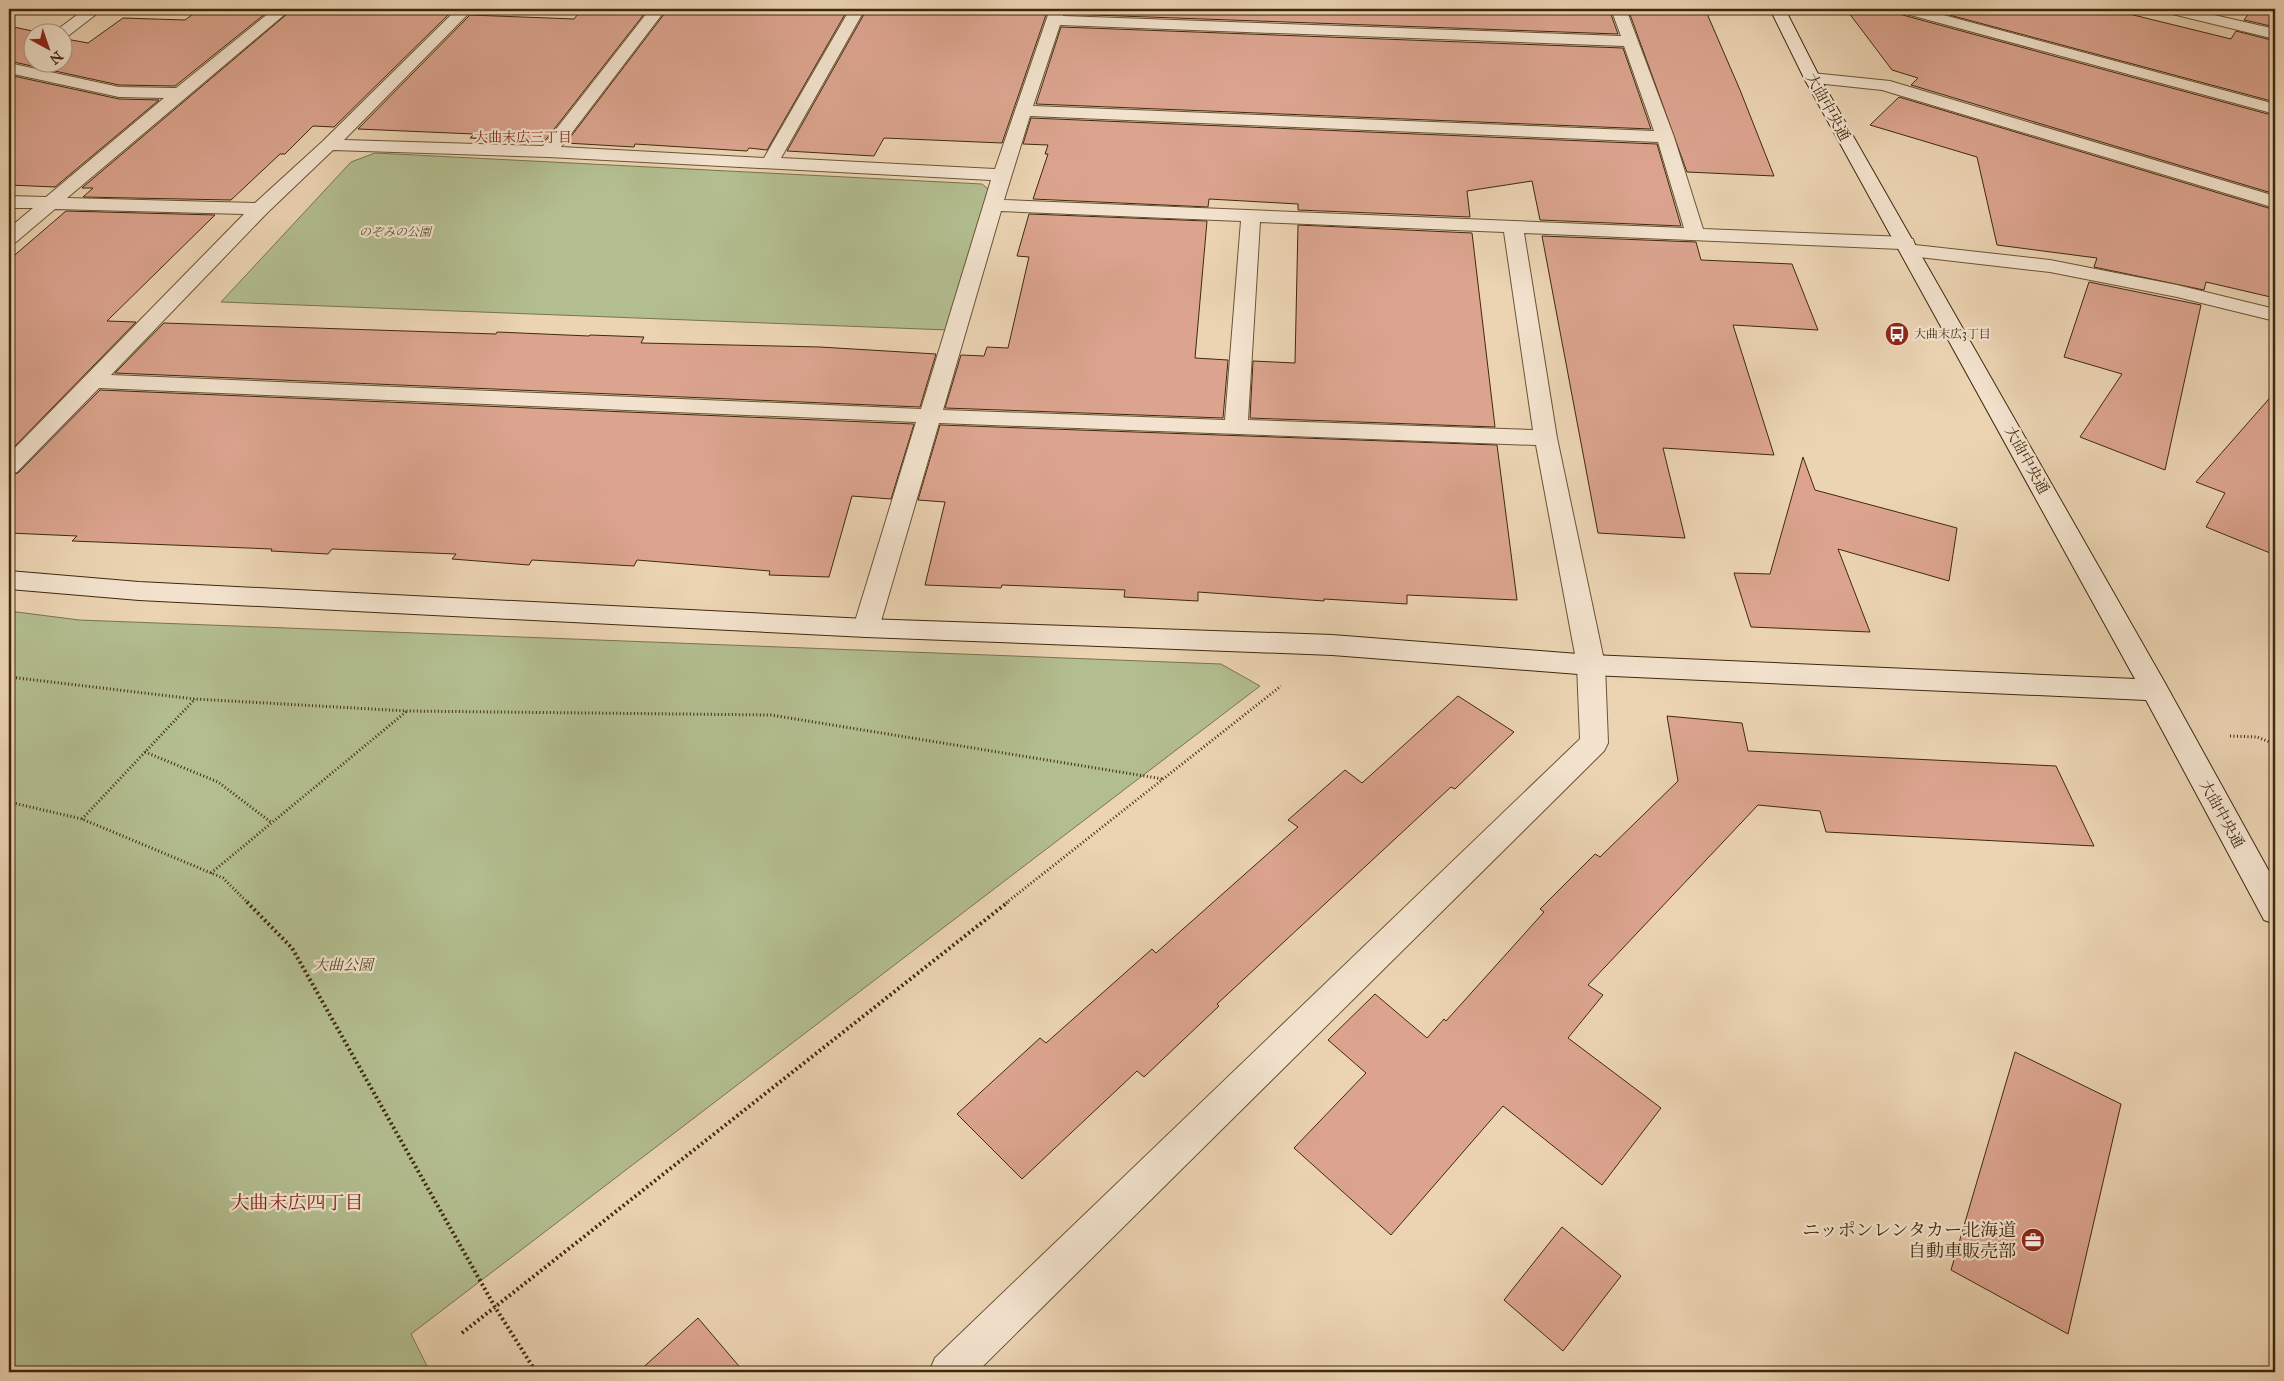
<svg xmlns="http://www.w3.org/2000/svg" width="2284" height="1381" viewBox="0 0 2284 1381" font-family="'IM FELL Great Primer','Noto Serif JP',serif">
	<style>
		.green { fill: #b3be90; stroke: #79744e }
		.building { fill: #dca48f; stroke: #3f290d }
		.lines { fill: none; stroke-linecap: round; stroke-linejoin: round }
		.street-casing { stroke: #6a5436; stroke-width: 2 }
		.secondary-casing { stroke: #3f290d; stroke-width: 2 }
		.path-far1 { stroke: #3f290d; stroke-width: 3; stroke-dasharray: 1 2.5; stroke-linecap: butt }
		.path { stroke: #3f290d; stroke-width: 4; stroke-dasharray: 2 3; stroke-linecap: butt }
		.street { fill: #f3e3ce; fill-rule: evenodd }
		.secondary { fill: #f3e3ce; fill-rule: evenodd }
		.labels { text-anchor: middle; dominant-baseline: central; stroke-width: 4.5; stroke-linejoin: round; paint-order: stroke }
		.far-park-label { font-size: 12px; font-style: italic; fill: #564727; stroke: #f3e3ce }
		.far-poi-label { font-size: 12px; fill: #3f290d; stroke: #f3e3ce; text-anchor: start }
		.far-neighbourhood-label { font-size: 14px; fill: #7a1f14; stroke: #f3e3ce }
		.street-label { font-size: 15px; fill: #3f290d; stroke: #f3e3ce }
		.park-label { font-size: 15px; font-style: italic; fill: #564727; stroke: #f3e3ce }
		.near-poi-label { font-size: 18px; fill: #3f290d; stroke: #f3e3ce; text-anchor: end }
		.near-neighbourhood-label { font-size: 19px; fill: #7a1f14; stroke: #f3e3ce }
	</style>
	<rect width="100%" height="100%" fill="#ecd4b3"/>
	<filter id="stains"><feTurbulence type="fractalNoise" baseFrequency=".004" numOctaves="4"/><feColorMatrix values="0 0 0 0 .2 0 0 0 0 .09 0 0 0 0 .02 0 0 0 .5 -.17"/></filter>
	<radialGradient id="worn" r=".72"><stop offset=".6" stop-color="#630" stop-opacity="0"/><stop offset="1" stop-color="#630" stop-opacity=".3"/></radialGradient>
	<!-- green -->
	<path class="green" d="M 375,153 L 982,184 L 992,192 L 948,330 L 221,302 L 351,162 Z
		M 9,611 L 79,620 L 1221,664 L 1260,686 L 411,1334 L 430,1372 L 9,1372 Z"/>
	<!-- building -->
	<path class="building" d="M 200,9 L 271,9 L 175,86 L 119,85 L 9,61 L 9,26 L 37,32 L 32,32 L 32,62 L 62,62 L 62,40 L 66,39 L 88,43 L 123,18 L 185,20 Z
		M 293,9 L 334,9 L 449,14 L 334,127 L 313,126 L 285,154 L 280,154 L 231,200 L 83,197 L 93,188 L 82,188 Z
		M 582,9 L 648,9 L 544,142 L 470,138 L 474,134 L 358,129 L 470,15 L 574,19 Z
		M 668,9 L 848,9 L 767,150 L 749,148 L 747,151 L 635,144 L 634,147 L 566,143 Z
		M 867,9 L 1048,9 L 1002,143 L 884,138 L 874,156 L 787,151 Z
		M 1066,9 L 1609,9 L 1618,34 L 1065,14 Z
		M 1628,9 L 1705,9 L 1740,90 L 1774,176 L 1687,172 Z
		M 1846,9 L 1894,9 L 1899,14 L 2275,116 L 2275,194 L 1911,85 L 1918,78 L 1892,70 Z
		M 1927,9 L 2109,9 L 2231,39 L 2236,31 L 2275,41 L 2275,102 Z
		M 2252,9 L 2275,9 L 2275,27 L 2244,20 Z
		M 1061,27 L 1623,48 L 1651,129 L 1036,104 Z
		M 9,75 L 119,99 L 159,100 L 55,187 L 9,185 Z
		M 1899,97 L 2275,210 L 2275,298 L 2206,282 L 2204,290 L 2094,267 L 2097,258 L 1997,245 L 1977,157 L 1870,125 Z
		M 1031,118 L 1657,144 L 1681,226 L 1540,220 L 1532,181 L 1467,191 L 1470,217 L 1298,210 L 1298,204 L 1209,199 L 1208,207 L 1033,199 L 1048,154 L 1045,154 L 1048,145 L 1023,144 Z
		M 66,211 L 215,215 L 107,321 L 136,322 L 9,452 L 9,260 Z
		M 1029,214 L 1207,221 L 1195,358 L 1228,360 L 1223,418 L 945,408 L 961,355 L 984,356 L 987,347 L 1008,348 L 1029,257 L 1017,256 Z
		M 1298,225 L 1472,233 L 1495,427 L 1250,418 L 1253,361 L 1295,363 Z
		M 1542,236 L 1696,242 L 1701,260 L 1792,264 L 1818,330 L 1733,325 L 1774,455 L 1663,448 L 1685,538 L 1598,533 Z
		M 2089,282 L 2201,305 L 2165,470 L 2080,437 L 2122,374 L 2064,357 Z
		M 164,323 L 496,334 L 497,332 L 589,336 L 590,335 L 644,337 L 641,343 L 820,347 L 936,354 L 920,407 L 115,373 Z
		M 100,390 L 914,424 L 891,499 L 852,496 L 829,577 L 769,575 L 770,571 L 637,560 L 634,566 L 532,560 L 529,565 L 452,559 L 456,554 L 332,549 L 328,554 L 271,551 L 272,549 L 72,541 L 77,536 L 9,533 L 9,476 L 18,473 Z
		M 2275,392 L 2275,555 L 2206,527 L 2225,493 L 2196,482 Z
		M 940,425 L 1497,445 L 1517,600 L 1407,595 L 1407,604 L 1324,599 L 1324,601 L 1198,592 L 1198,601 L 1124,597 L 1125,590 L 1002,585 L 1001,588 L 925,585 L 945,502 L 918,500 Z
		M 1803,457 L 1815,490 L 1957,528 L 1949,581 L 1838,549 L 1870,632 L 1751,627 L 1734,573 L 1770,574 Z
		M 1458,696 L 1514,732 L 1455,789 L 1451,787 L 1217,1004 L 1219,1006 L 1144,1077 L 1137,1071 L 1022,1179 L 957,1114 L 1040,1038 L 1046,1043 L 1152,949 L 1156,953 L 1298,827 L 1288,820 L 1345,770 L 1362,783 Z
		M 1667,716 L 1742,723 L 1748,751 L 2056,766 L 2094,846 L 1826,832 L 1820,811 L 1758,805 L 1588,985 L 1603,995 L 1568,1038 L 1661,1108 L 1602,1185 L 1503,1106 L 1391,1235 L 1294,1148 L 1366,1073 L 1328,1040 L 1375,994 L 1427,1038 L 1444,1019 L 1446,1021 L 1544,912 L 1540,909 L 1595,854 L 1600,857 L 1678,781 Z
		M 2015,1052 L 2121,1104 L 2068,1334 L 1951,1270 Z
		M 1562,1227 L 1621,1276 L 1563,1351 L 1504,1300 Z
		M 698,1318 L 744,1372 L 638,1372 Z"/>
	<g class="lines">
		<!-- street casing -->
		<g class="street-casing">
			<path id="street" d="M 85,9 L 103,9 L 68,36 L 62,38 L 62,32 L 54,32 Z
				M 274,9 L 291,9 L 67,198 L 255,203 L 323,141 L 457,9 L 473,9 L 344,140 L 543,146 L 650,9 L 666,9 L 561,147 L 764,158 L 850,9 L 865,9 L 781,158 L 995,169 L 1050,9 L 1064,9 L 1063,16 L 1621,36 L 1611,9 L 1626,9 L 1674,137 L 1703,229 L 1906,237 L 1913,239 L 1915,245 L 2050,260 L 2177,285 L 2275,309 L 2275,321 L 2177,297 L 2050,272 L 1910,256 L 1903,254 L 1901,249 L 1524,233 L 1557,438 L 1605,665 L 1608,743 L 1604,751 L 977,1372 L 929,1372 L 935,1358 L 1580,739 L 1577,665 L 1536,445 L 939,423 L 879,628 L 875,635 L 866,637 L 857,635 L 853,628 L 916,422 L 99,388 L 17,472 L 9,474 L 9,454 L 244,214 L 55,209 L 16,242 L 9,244 L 9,228 L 33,208 L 9,208 L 9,196 L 46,197 L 164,98 L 119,97 L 9,73 L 9,63 L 119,87 L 176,88 ZM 1060,25 L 1624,46 L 1654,131 L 1033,106 ZM 1030,116 L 1658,142 L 1684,228 L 1004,200 ZM 333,150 L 548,157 L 991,180 L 921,409 L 111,375 L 267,213 ZM 1001,211 L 1241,221 L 1225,420 L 943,410 ZM 1260,222 L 1504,232 L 1533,430 L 1248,420 Z
				M 1896,9 L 1921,9 L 2275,104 L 2275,114 L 1899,12 Z
				M 2161,9 L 2188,9 L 2275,29 L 2275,39 L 2164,12 Z
				M 1812,73 L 1890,81 L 2275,196 L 2275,208 L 1882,90 L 1806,82 L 1804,78 L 1806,74 Z"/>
		</g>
		<!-- secondary casing -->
		<g class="secondary-casing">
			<path id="secondary" d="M 1770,9 L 1785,9 L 1820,78 L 2165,683 L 2275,882 L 2275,924 L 2264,920 L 2146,700 L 1591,675 L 1332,655 L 866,637 L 139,600 L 9,589 L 9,571 L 139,582 L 866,619 L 1332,635 L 1591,655 L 2135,679 L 1804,78 Z"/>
		</g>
		<!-- path-far1 -->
		<path class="path-far1" d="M 9,677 L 195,699 L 407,711 L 771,715 L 1163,779
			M 2230,736 L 2257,737 L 2275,744
			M 145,752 L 218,782 L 272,823
			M 9,802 L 82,819 L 223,878 L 248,903
			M 82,819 L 195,699
			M 211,873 L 407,711
			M 1006,903 L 1281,686"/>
		<!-- path -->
		<path class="path" d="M 247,902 L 292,948 L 495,1307 L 536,1372
			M 462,1333 L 1008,902"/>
		<!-- street -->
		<use href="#street" class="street"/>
		<!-- secondary -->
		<use href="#secondary" class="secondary"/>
	</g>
	<!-- icons -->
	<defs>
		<g id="bus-disc" transform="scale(1.25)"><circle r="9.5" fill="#8f2418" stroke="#f3e3ce"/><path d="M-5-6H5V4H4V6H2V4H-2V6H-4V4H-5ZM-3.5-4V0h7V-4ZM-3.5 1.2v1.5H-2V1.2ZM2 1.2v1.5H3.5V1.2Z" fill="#fff"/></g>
		<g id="office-disc" transform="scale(1.25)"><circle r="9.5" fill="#8f2418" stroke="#f3e3ce"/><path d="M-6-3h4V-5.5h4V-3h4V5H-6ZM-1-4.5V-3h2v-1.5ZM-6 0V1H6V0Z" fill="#fff"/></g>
	</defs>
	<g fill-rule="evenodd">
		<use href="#bus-disc" x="1897" y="334"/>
		<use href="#office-disc" x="2033" y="1240"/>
	</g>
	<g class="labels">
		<!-- far-park labels -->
		<g class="far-park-label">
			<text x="395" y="232">のぞみの公園</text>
		</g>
		<!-- far-poi labels -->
		<g class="far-poi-label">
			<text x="1914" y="334">大曲末広3丁目</text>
		</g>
		<!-- far-neighbourhood labels -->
		<g class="far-neighbourhood-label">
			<text x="523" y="137">大曲末広三丁目</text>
		</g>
		<!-- street labels -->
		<g class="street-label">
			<text transform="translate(1828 107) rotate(61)">大曲中央通</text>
			<text transform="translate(2027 460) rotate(61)">大曲中央通</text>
			<text transform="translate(2222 814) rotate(61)">大曲中央通</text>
		</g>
		<!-- park labels -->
		<g class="park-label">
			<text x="343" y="965">大曲公園</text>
		</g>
		<!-- near-poi labels -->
		<g class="near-poi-label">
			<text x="2016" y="1230">ニッポンレンタカー北海道<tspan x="2016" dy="21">自動車販売部</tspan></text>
		</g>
		<!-- near-neighbourhood labels -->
		<g class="near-neighbourhood-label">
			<text x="297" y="1202">大曲末広四丁目</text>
		</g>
	</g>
	<!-- margin -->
	<rect width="2284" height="1381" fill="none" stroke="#ecd4b3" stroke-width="30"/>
	<rect x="10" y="10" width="2264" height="1361" fill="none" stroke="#3f290d" stroke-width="2.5"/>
	<rect x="15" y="15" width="2254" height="1351" fill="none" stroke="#3f290d"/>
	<!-- north arrow -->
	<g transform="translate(48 48) rotate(140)"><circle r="24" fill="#f3e3ce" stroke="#ab9981"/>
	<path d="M0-4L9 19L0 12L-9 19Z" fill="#8f2418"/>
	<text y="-8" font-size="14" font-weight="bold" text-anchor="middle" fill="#3f290d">N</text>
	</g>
	<rect width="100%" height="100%" filter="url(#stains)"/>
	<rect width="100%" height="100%" fill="url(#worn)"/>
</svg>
